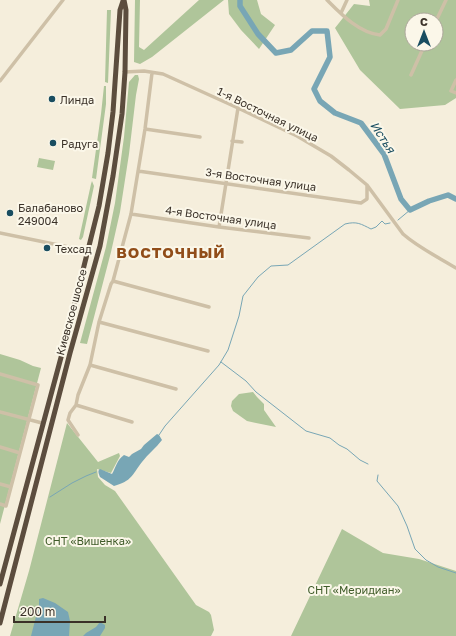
<svg xmlns="http://www.w3.org/2000/svg" width="456" height="636" viewBox="0 0 456 636" font-family="'Golos Text',sans-serif">
	<style>
		.green { fill: #afc59a; fill-rule: evenodd }
		.water { fill: #78a6b5 }
		.lines { fill: none; stroke-linecap: round; stroke-linejoin: round }
		.stream { stroke: #78a6b5; stroke-width: 1 }
		.river { stroke: #78a6b5; stroke-width: 5.5 }
		.minor { stroke: #cec0a7; stroke-width: 3.5 }
		.highway { stroke: #5c4d3e; stroke-width: 5 }
		.poi-dot { fill: #194d60; stroke: #fbf7e9; stroke-width: 1.5 }
		.labels { text-anchor: middle; dominant-baseline: central; stroke-width: 4; stroke-linejoin: round; paint-order: stroke }
		.poi-label { font-size: 11px; fill: #3a3128; stroke: #fbf7e9; text-anchor: start }
		.street-label { font-size: 11px; fill: #3a3128; stroke: #fbf7e9 }
		.park-label { font-size: 11px; fill: #3f5b29; stroke: #fbf7e9 }
		.water-label { font-size: 12px; font-style: italic; fill: #194d60; stroke: #fbf7e9 }
		.district-label { font-size: 15px; font-weight: bold; letter-spacing: 1px; fill: #914d19; stroke: #fbf7e9 }
	</style>
	<rect width="100%" height="100%" fill="#f5eedc"/>
	<!-- green -->
	<path class="green" d="M 135,0 L 140,0 L 139,47 L 144,50 L 199,0 L 224,0 L 152,57 L 140,64 L 134,62 Z
		M 228,0 L 257,0 L 261,14 L 275,25 L 259,49 L 241,30 L 229,14 Z
		M 369,0 L 456,0 L 456,98 L 445,105 L 400,109 L 360,70 L 335,28 L 354,4 L 370,6 ZM 412,20 L 436,20 L 436,44 L 412,44 Z
		M 107,10 L 111,10 L 108,83 L 105,82 Z
		M 135,75 L 138,75 L 139,79 L 136,95 L 129,154 L 120,212 L 111,252 L 87,344 L 80,343 L 106,247 L 115,203 L 124,137 L 129,82 Z
		M 104,86 L 106,86 L 106,104 L 96,179 L 92,178 L 101,114 Z
		M 39,158 L 55,161 L 53,170 L 37,167 Z
		M 92,181 L 94,186 L 83,237 L 81,240 L 79,239 L 91,184 Z
		M 0,354 L 20,360 L 33,366 L 41,368 L 0,524 Z
		M 253,392 L 257,397 L 264,404 L 264,410 L 276,427 L 256,423 L 247,421 L 233,411 L 231,406 L 232,401 L 239,394 Z
		M 67,423 L 98,462 L 119,453 L 120,456 L 111,473 L 97,469 L 98,477 L 105,485 L 115,491 L 196,605 L 209,612 L 211,615 L 214,630 L 211,636 L 10,636 L 29,571 Z
		M 342,529 L 383,553 L 419,559 L 456,571 L 456,636 L 291,636 Z"/>
	<!-- water -->
	<path class="water" d="M 157,434 L 159,435 L 162,440 C 156,448 148,454 142,462 C 132,475 132,481 114,486 L 100,477 C 99,474 97,471 100,469 L 112,474 C 116,467 117,460 124,455 L 129,457 L 132,454 L 141,449 L 144,445 Z
		M 43,598 L 55,603 L 68,612 L 70,621 L 69,636 L 31,636 L 39,605 L 39,599 Z
		M 100,622 L 105,625 L 105,628 L 100,636 L 83,636 L 86,633 L 96,627 Z"/>
	<g class="lines">
		<!-- stream -->
		<path class="stream" d="M 398,220 L 410,210
			M 221,362 L 246,381 L 256,392 L 306,431 L 330,438 L 339,445 L 347,449 L 360,460 L 368,464
			M 159,435 L 165,426 L 219,365 L 228,350 L 239,316 L 243,296 L 258,277 L 271,266 L 288,265 L 345,224 C 357,221 361,224 371,229 L 376,227 L 382,221 L 385,224 L 390,223
			M 378,475 L 377,481 L 398,506 L 407,526 L 415,549 L 426,560 L 438,567 L 456,573
			M 50,497 L 72,483 L 86,476 L 96,472"/>
		<!-- river -->
		<path class="river" d="M 240,0 L 240,6 L 258,34 L 276,53 L 291,50 L 312,31 L 327,31 L 330,57 L 314,89 L 320,101 L 335,113 L 361,123 L 384,154 L 401,199 L 410,210 L 429,201 L 448,195 L 456,199"/>
		<!-- minor -->
		<path class="minor" d="M 327,0 C 341,14 359,33 380,35 L 386,29 L 398,0
			M 341,13 L 347,0
			M 436,21 L 446,0
			M 125,72 L 144,71 L 163,74 L 238,108 L 297,136 L 331,156 L 349,170 L 367,185 L 403,234 C 419,248 438,257 456,268
			M 411,75 L 425,44
			M 456,80 L 451,91 L 456,93
			M 0,81 L 63,0
			M 145,129 L 200,137
			M 232,141 L 242,142
			M 138,171 L 361,203 L 367,199 L 367,185
			M 131,214 L 219,227 L 309,238
			M 219,227 L 238,108
			M 0,233 L 88,251
			M 113,281 L 209,307
			M 99,322 L 208,351
			M 90,365 L 176,389
			M 0,374 L 38,385 L 20,453 L 0,447
			M 76,405 L 132,422
			M 0,412 L 42,423
			M 78,435 L 68,420 L 70,413 L 76,405 L 78,395 L 90,365 L 99,322 L 111,284 L 113,281 L 131,214 L 145,129 L 152,73
			M 0,484 L 11,487 L 20,453
			M 0,504 L 6,506 L 11,487"/>
		<!-- highway -->
		<path class="highway" d="M 0,584 L 63,350 L 99,206 L 108,153 L 113,112 L 120,10 L 123,1
			M 0,623 L 70,353 L 100,246 L 113,176 L 122,114 L 125,72 L 126,10 L 124,0"/>
	</g>
	<!-- markers -->
	<g class="poi-dot">
		<circle cx="52" cy="99" r="4"/>
		<circle cx="53" cy="143" r="4"/>
		<circle cx="10" cy="213" r="4"/>
		<circle cx="47" cy="248" r="4"/>
	</g>
	<g class="labels">
		<!-- poi labels -->
		<g class="poi-label">
			<text x="60" y="99">Линда</text>
			<text x="61" y="143">Радуга</text>
			<text x="18" y="207">Балабаново<tspan x="18" dy="13">249004</tspan></text>
			<text x="55" y="248">Техсад</text>
		</g>
		<!-- street labels -->
		<g class="street-label">
			<text transform="translate(268 114) rotate(26)">1-я Восточная улица</text>
			<text transform="translate(261 179) rotate(8)">3-я Восточная улица</text>
			<text transform="translate(221 217) rotate(8)">4-я Восточная улица</text>
			<text transform="translate(71 312) rotate(-75)">Киевское шоссе</text>
		</g>
		<!-- park labels -->
		<g class="park-label">
			<text x="88" y="540">СНТ «Вишенка»</text>
			<text x="354" y="589">СНТ «Меридиан»</text>
		</g>
		<!-- water labels -->
		<g class="water-label">
			<text transform="translate(383 137) rotate(57)">Истья</text>
		</g>
		<!-- district labels -->
		<g class="district-label">
			<text x="171" y="252">ВОСТОЧНЫЙ</text>
		</g>
	</g>
	<!-- north arrow -->
	<g transform="translate(424 32)"><circle r="19" fill="#fbf7e9" stroke="#aea89c"/>
	<path d="M0-3L7 15L0 10L-7 15Z" fill="#194d60"/>
	<text y="-6" font-size="11" font-weight="bold" text-anchor="middle" fill="#3a3128">С</text>
	</g>
	<!-- scale -->
	<path d="M14 616v6h91v-6" fill="none" stroke="#3a3128" stroke-width="2"/>
	<text x="20" y="616" font-size="12" fill="#3a3128" stroke="#fbf7e9" stroke-width="3" paint-order="stroke">200 m</text>
</svg>
